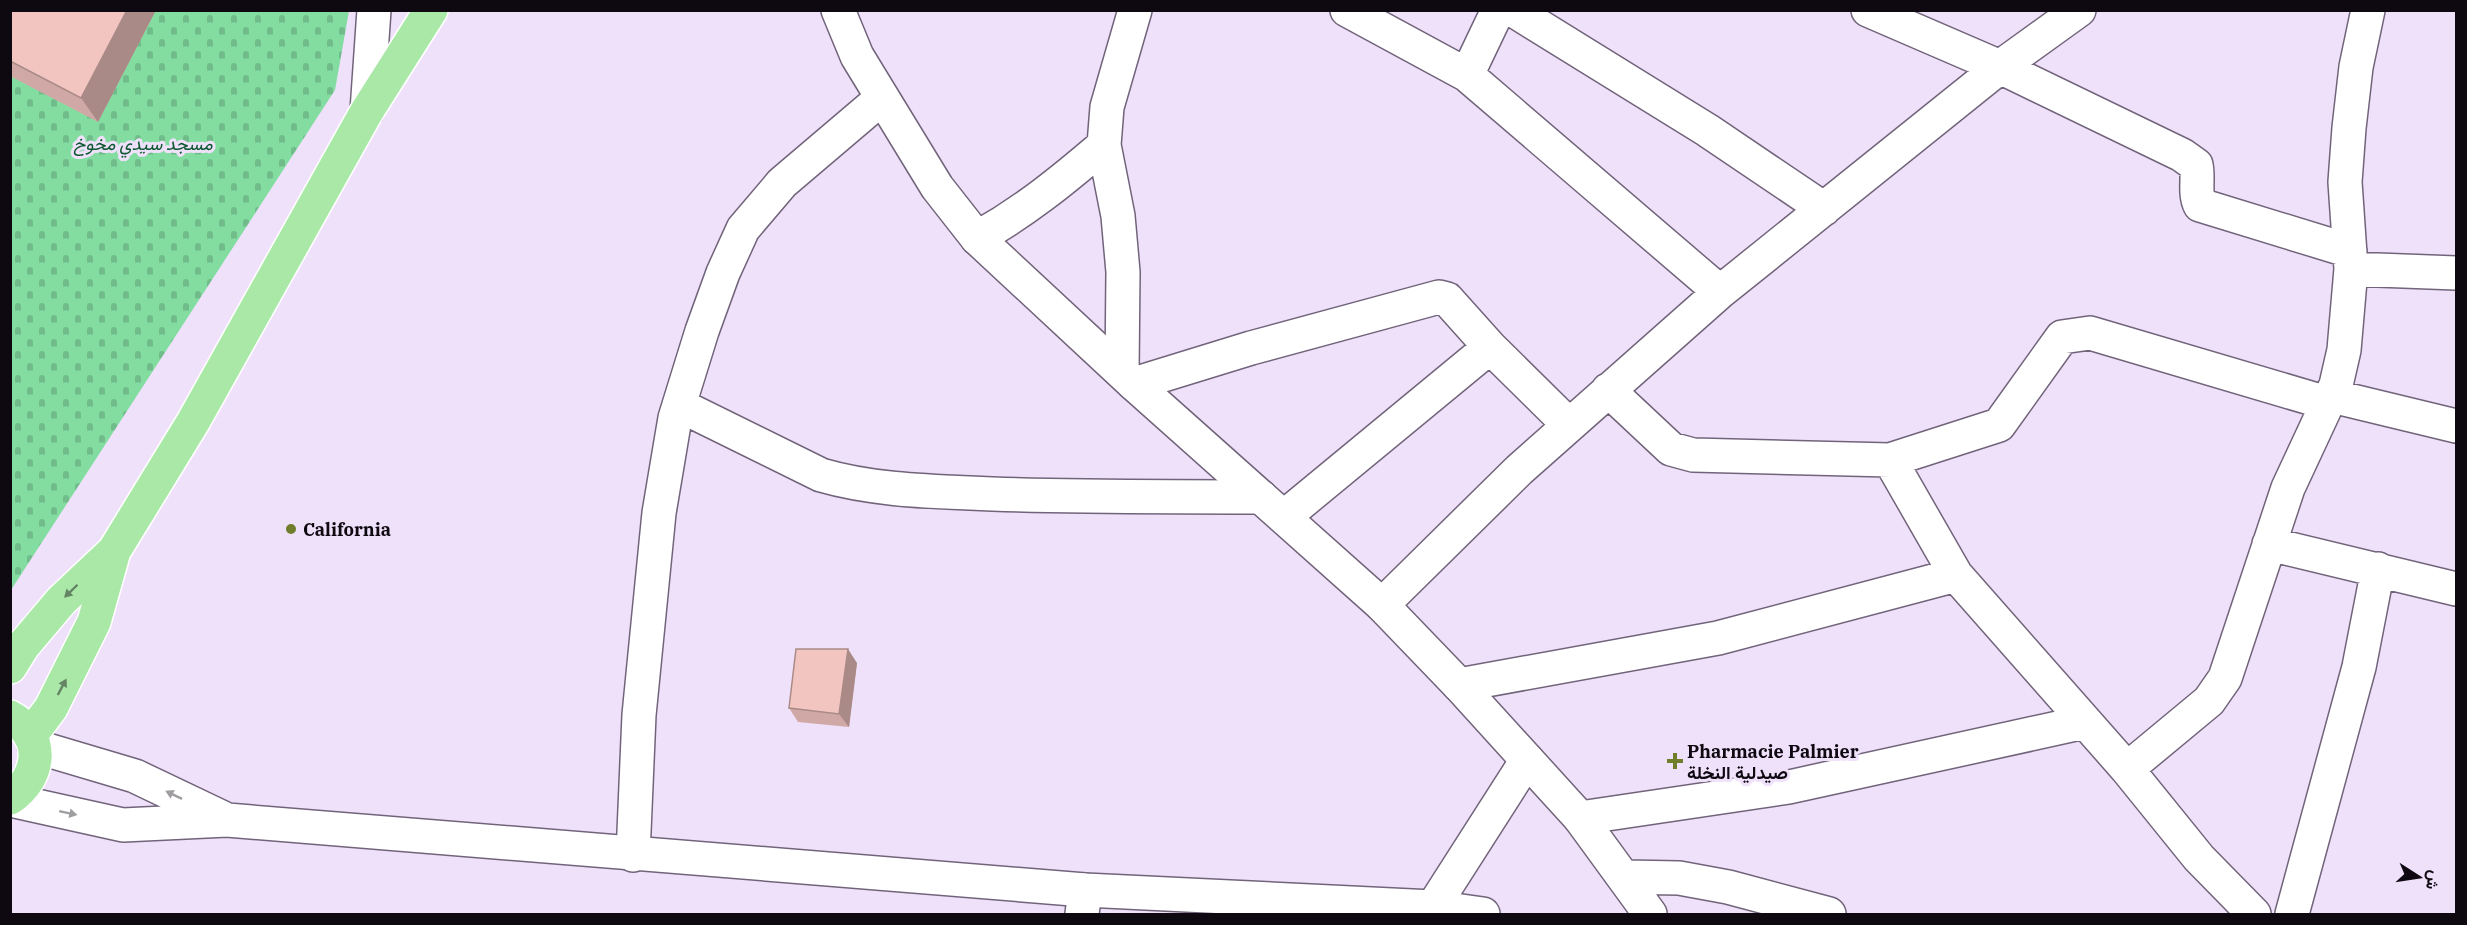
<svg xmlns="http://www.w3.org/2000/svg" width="2467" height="925" viewBox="0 0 2467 925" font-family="'IBM Plex Serif',Vazirmatn,serif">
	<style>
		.cemetery { fill: url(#cemetery-stones) }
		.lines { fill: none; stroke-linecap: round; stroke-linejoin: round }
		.minor-casing { stroke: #71647a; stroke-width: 36 }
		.tertiary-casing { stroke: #71647a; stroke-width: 36 }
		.secondary-casing { stroke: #71647a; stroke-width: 36 }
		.primary-casing { stroke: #fff; stroke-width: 36 }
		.minor { stroke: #fff; stroke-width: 33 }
		.tertiary { stroke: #fff; stroke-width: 33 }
		.secondary { stroke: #fff; stroke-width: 33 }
		.primary { stroke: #aae8a8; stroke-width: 33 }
		.wall { fill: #d0a9a6 }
		.shaded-wall { fill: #a98a87 }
		.building { fill: #f2c5c1; stroke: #a98a87; stroke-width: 1.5 }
		.oneway { fill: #648464 }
		.oneway2 { fill: #9f9da0 }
		.poi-dot { fill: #707d2a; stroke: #f0e1fb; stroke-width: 2 }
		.labels { text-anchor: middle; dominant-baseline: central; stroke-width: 6; stroke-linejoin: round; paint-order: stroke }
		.park-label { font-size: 18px; font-style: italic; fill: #0d572f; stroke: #f0e1fb }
		.poi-label { font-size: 18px; font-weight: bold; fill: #0e0911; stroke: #f0e1fb; text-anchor: start }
	</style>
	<defs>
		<pattern id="cemetery-stones" width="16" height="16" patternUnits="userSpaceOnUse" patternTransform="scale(1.5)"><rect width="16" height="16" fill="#83dda1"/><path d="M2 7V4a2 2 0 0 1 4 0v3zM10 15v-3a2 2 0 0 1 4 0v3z" fill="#70bc8a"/></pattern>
	</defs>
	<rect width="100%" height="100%" fill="#f0e1fb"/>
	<!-- cemetery -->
	<path class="cemetery" d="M 11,11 L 349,11 L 335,90 L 11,590 Z"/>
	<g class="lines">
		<!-- minor casing -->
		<g class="minor-casing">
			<path id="minor" d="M 1347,10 L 1467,75 L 1720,292
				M 1513,10 L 1707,130 L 1824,209
				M 1868,10 L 2000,67 L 2182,155 L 2196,165 C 2199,178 2194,193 2200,205 L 2350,251
				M 1467,75 L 1498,10
				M 367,111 L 374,10
				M 977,238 C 1025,211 1062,181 1104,145
				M 2351,269 L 2456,273
				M 1122,372 L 1123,272 L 1118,216 L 1104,145 L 1107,107 L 1135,10
				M 1134,384 L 1251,348 L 1439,297 L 1447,299 L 1490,347
				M 1608,390 L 1671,449 L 1693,455 L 1890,460 L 1999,425 L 2062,337 L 2090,333 L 2327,403 L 2336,397 L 2456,426
				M 679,405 L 821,475 C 869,489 920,491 970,493 C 1067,498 1164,496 1261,497
				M 1890,460 L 1956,575 L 2127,769 L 2199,858 L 2254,914
				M 1284,517 L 1490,347 L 1569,425
				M 2269,544 L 2456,589
				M 1382,605 L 1519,470 L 1720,292 L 2000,67 L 2079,10
				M 1459,685 L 1718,638 L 1956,575
				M 2127,769 L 2209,701 L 2225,678 L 2288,488 L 2336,385 L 2344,350 L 2351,269 L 2345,182 L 2349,128 L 2356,67 L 2368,10
				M 1580,818 L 1789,787 L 2085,722
				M 633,855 L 639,715 L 659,513 L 675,418 L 702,331 L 723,273 L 743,229 L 782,183 L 882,98
				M 1433,907 L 1527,760
				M 1082,914 L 1085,890
				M 2292,914 L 2359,667 L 2378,569"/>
		</g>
		<!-- tertiary casing -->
		<g class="tertiary-casing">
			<path id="tertiary" d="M 838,10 L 857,56 L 937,187 L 977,238 L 1134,384 L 1382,605 L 1459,685 L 1580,818 L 1650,914
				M 1625,877 L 1679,878 L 1728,887 L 1829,914"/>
		</g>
		<!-- secondary casing -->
		<g class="secondary-casing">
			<path id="secondary" d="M 34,746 L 135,776 L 223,818
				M 10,800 L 123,825 L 227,820 L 1085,890 L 1433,907 L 1483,914"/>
		</g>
		<!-- primary casing -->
		<g class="primary-casing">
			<path id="primary" d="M 10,667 L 23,646 L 61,601 L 114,551 L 193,422 L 367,111 L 431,10
				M 10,717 C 46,736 41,777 10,798
				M 30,736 L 51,708 L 94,622 L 114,551"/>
		</g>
		<!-- minor -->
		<use href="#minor" class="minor"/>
		<!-- tertiary -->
		<use href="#tertiary" class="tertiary"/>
		<!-- secondary -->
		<use href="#secondary" class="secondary"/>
		<!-- primary -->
		<use href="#primary" class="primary"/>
	</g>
	<!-- wall -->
	<path class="wall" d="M 10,10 L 156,10 L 98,122 L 10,76 Z
		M 857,663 L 849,727 L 798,722 L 789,708 Z"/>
	<!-- shaded-wall -->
	<path class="shaded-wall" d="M 127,10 L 156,10 L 98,122 L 81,98 Z
		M 848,649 L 857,663 L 849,727 L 839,714 Z"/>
	<!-- building -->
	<path class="building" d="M 10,10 L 127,10 L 81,98 L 10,61 Z
		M 796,649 L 848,649 L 839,714 L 789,708 Z"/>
	<!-- one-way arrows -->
	<defs><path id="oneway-solid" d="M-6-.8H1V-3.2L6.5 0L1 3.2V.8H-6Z" transform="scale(1.5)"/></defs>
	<g class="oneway">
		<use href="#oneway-solid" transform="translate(71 591) rotate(136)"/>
		<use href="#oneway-solid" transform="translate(62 687) rotate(-62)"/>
	</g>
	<g class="oneway2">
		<use href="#oneway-solid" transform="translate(174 795) rotate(-154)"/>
		<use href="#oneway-solid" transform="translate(68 813) rotate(12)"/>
	</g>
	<!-- markers -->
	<g class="poi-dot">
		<circle cx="291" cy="529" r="6"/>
		<path d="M1672 752h6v6h6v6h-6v6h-6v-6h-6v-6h6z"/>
	</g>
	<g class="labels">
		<!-- park labels -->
		<g class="park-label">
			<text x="143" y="143">مسجد سيدي مخوخ</text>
		</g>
		<!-- poi labels -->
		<g class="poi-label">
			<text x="303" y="529">California</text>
			<text x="1687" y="751">Pharmacie Palmier<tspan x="1687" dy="21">صيدلية النخلة</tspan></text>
		</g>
	</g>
	<!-- border -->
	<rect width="2467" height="925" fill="none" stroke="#0e0911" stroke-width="24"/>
	<!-- north arrow -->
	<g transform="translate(2419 877) rotate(102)" stroke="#f0e1fb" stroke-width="4.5" paint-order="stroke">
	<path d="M0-4.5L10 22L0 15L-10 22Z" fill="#0e0911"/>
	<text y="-9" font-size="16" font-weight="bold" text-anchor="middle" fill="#0e0911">ش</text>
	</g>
</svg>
